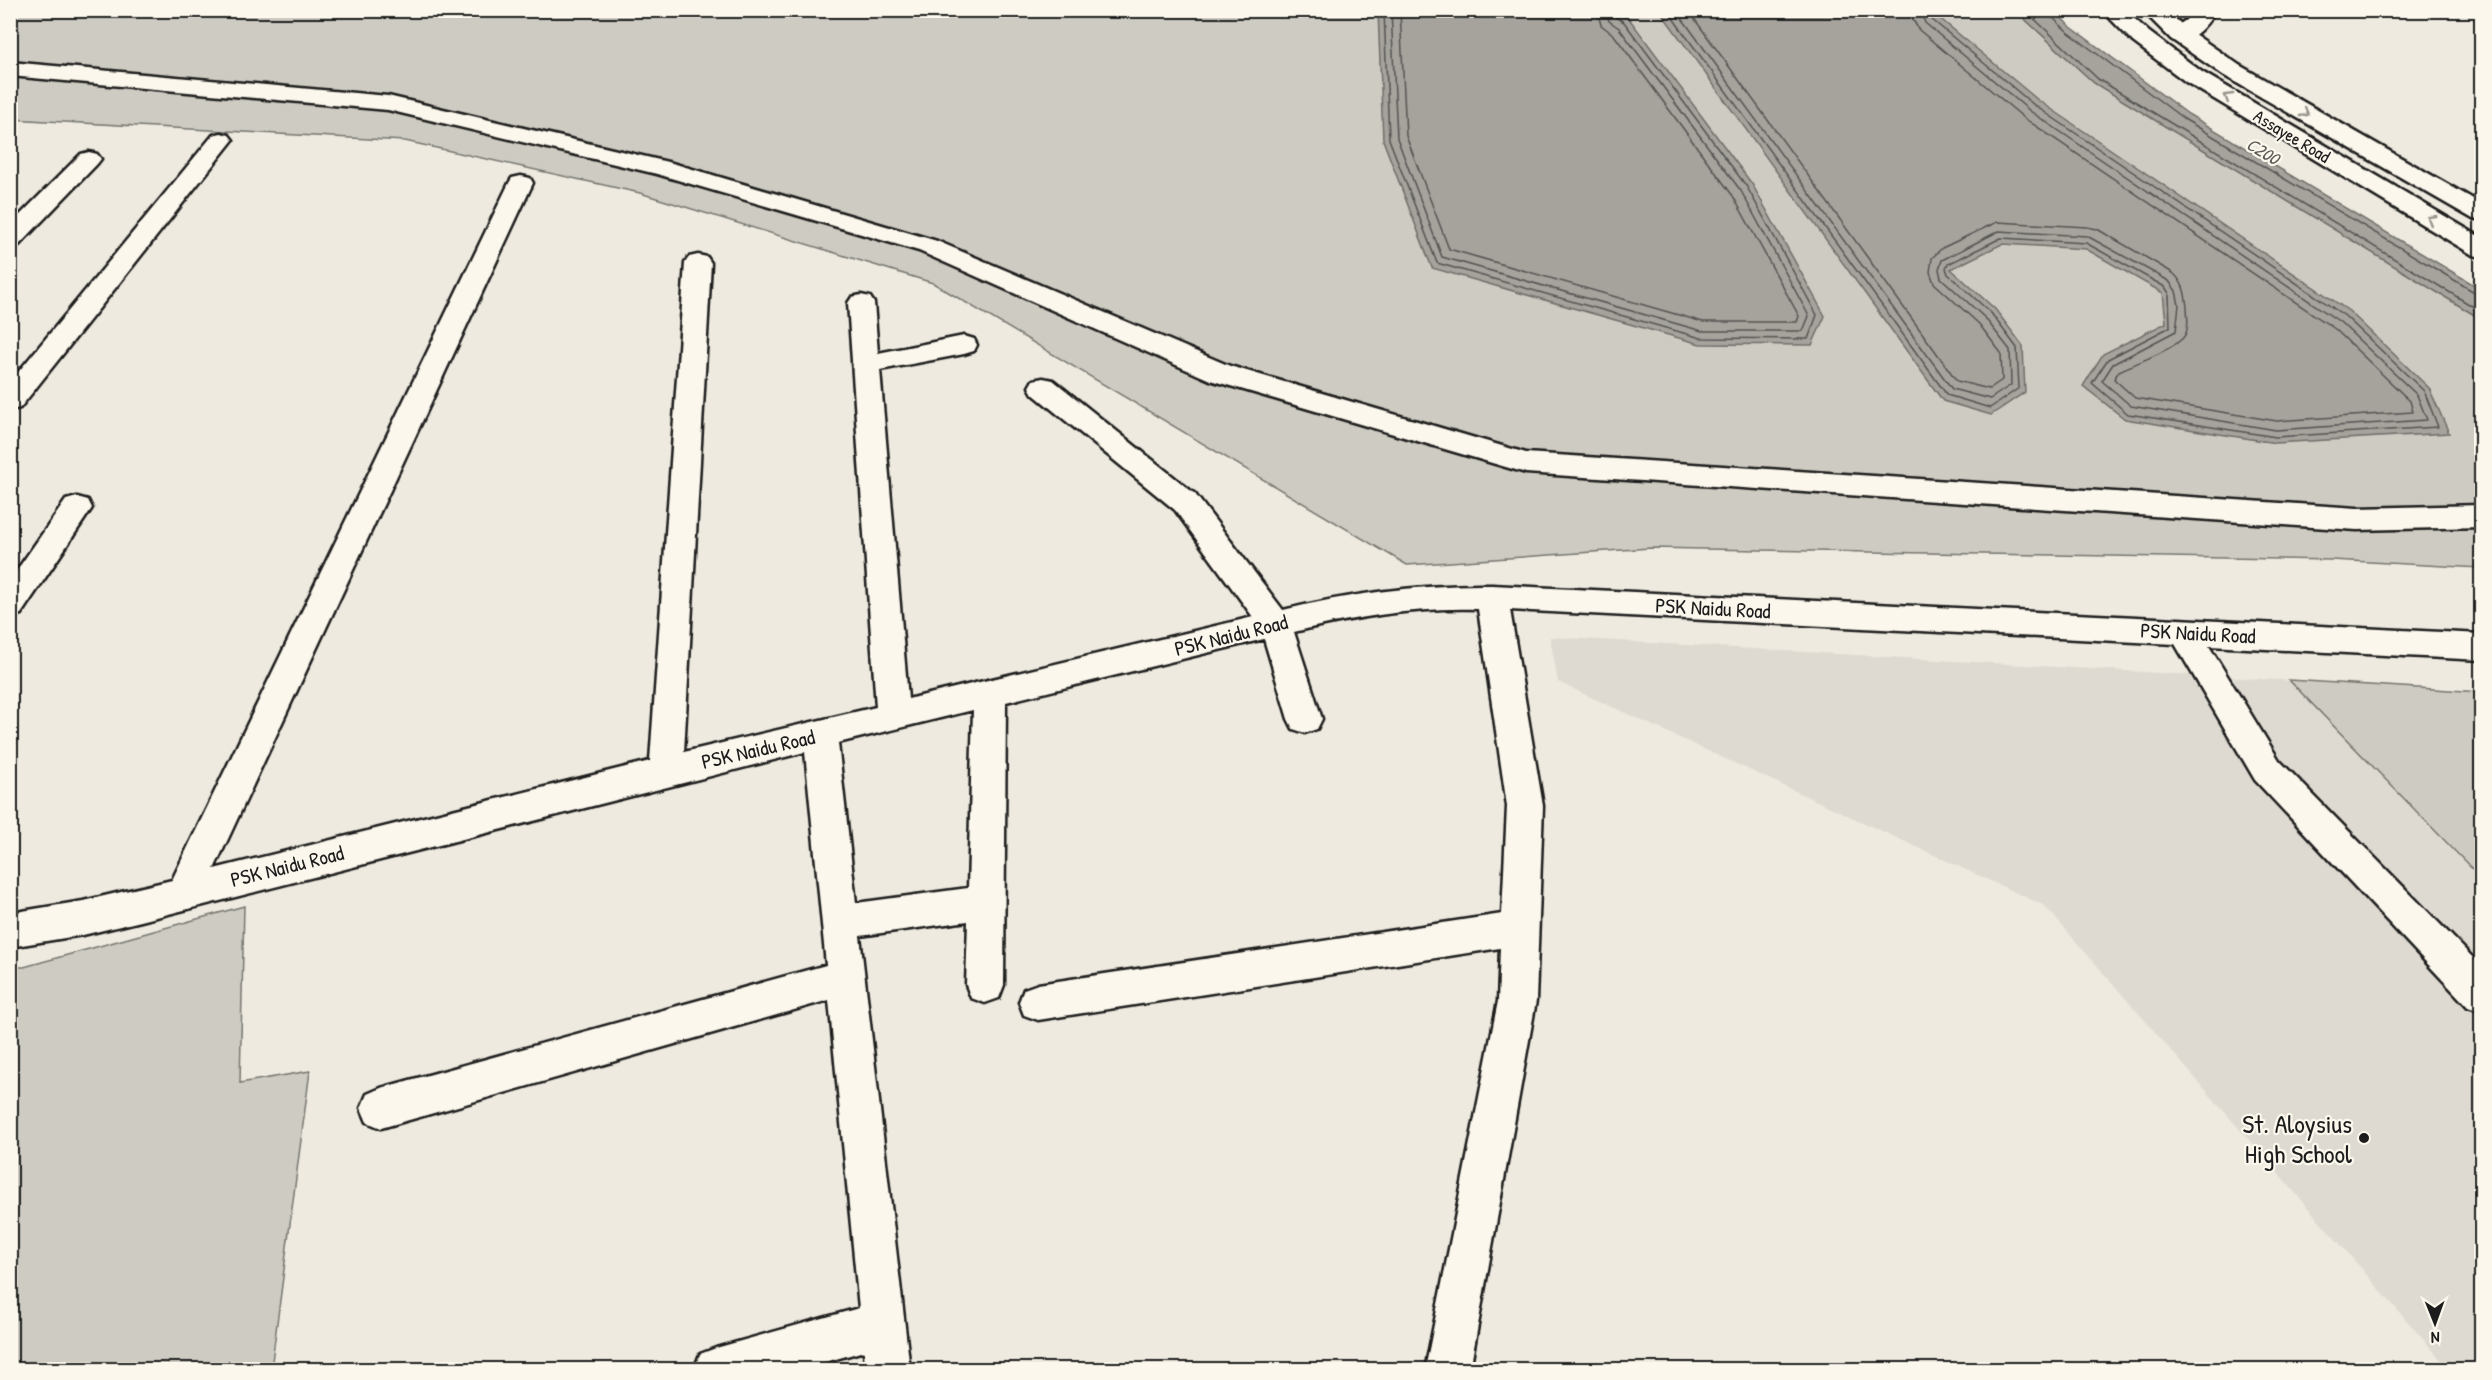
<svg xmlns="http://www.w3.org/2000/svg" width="2492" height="1380" viewBox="0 0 2492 1380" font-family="'Patrick Hand',sans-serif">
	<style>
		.built { fill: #dedad1 }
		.green { fill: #ceccc2; stroke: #75746f; stroke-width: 1.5 }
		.water { fill: #a6a39d; stroke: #6f6d69; stroke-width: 1.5 }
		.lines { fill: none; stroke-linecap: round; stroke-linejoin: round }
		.shore { stroke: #535250; stroke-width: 1.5 }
		.minor-casing { stroke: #1c1c1c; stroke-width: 5 }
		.major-casing { stroke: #1c1c1c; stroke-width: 5 }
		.minor { fill: #fbf7ec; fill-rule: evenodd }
		.major { fill: #fbf7ec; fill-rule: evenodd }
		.oneway { stroke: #97948e }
		.poi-dot { fill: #1c1c1c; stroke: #fbf7ec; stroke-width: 2 }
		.labels { text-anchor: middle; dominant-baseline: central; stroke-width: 4.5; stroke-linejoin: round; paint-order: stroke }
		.far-street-label { font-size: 18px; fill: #1c1c1c; stroke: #fbf7ec }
		.far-water-label { font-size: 18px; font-style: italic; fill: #5a5956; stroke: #fbf7ec }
		.street-label { font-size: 21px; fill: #1c1c1c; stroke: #fbf7ec }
		.near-poi-label { font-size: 26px; fill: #1c1c1c; stroke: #fbf7ec; text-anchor: end }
	</style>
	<rect width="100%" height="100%" fill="#eeeadf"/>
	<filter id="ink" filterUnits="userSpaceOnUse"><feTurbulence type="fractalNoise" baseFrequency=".0167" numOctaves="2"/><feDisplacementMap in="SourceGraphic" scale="12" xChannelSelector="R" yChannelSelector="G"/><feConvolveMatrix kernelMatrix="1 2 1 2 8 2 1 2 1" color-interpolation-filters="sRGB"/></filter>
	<g filter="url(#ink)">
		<!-- built -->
		<path class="built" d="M 1550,637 L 2481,692 L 2481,1369 L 2449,1369 L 2045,906 L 1558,682 Z"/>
		<!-- green -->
		<path class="green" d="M 11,11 L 2016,11 L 2094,83 L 2481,319 L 2481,568 L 2332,560 L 1650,548 L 1407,565 L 933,283 L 640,193 L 405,141 L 11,119 Z
			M 2289,680 L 2481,692 L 2481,878 Z
			M 244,906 L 240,1083 L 310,1071 L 271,1369 L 11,1369 L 11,967 L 24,967 Z"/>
		<!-- water -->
		<path class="water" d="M 1615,11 L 1628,17 L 1752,184 L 1825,316 L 1812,345 L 1700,344 L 1432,268 L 1383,140 L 1378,11 Z
			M 1660,11 L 1931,11 L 2038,100 L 2349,311 L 2429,388 L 2449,433 L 2276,443 L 2125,419 L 2083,386 L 2103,354 L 2166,323 L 2163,293 L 2086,249 L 2002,244 L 1951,269 L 1995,309 L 2023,346 L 2025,392 L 1991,415 L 1943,401 Z
			M 2016,11 L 2054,11 L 2071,27 L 2188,114 L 2481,289 L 2481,319 L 2094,83 Z"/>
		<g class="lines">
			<!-- shore -->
			<path class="shore" d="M 1384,10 L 1389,139 L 1437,263 L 1701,338 L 1808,339 L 1817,315 L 1747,187 L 1624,22 L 1615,17 L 1614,10
				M 1391,10 L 1397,138 L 1442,257 L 1702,331 L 1803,331 L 1809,316 L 1741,191 L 1619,28 L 1609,21 L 1606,10
				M 1400,10 L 1406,136 L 1449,249 L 1703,322 L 1797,322 L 1799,316 L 1733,196 L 1614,35 L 1601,25 L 1597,10
				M 1667,10 L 1947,395 L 1990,408 L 2019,388 L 2017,348 L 1991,313 L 1948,274 L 1946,268 L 1948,264 L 2001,238 L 2086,243 L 2165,287 L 2169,293 L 2170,327 L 2108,359 L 2092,383 L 2128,414 L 2276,437 L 2438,427 L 2424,391 L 2345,316 L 2034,105 L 1930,18 L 1928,10
				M 1676,10 L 1952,389 L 1990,399 L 2011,385 L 2010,350 L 1985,318 L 1941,278 L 1939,269 L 1942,260 L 1999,231 L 2087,236 L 2169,281 L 2176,291 L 2179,305 L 2176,331 L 2113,364 L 2102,381 L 2131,406 L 2276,430 L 2427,420 L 2417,395 L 2340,322 L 2030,111 L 1925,23 L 1920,10
				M 1688,10 L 1957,381 L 1989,389 L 2002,380 L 2001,353 L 1979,324 L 1934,283 L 1930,272 L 1932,258 L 1942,248 L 1997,222 L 2087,227 L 2097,229 L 2173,273 C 2184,283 2185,292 2187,307 C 2187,315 2190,327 2185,335 C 2178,348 2134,364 2119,371 L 2114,379 L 2135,398 L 2277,421 L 2413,412 L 2410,401 L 2335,329 L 2024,118 L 1919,30 L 1913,20 L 1911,10
				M 2025,10 L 2098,79 L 2482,312
				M 2050,10 L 2052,17 L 2068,32 L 2184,119 L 2476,293 L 2482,294"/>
			<!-- minor casing -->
			<g class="minor-casing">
				<path id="minor" d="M 2195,10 L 2216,10 C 2206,26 2193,44 2171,39 L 2168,34 C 2175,24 2187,23 2195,10 Z
					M 10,62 L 388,96 L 672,163 L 937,241 L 1230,366 L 1526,453 L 2357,508 L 2482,505 L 2482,527 L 2357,530 L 1526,473 L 1210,380 L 919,251 L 657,174 L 388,110 L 10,76 Z
					M 221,133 L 229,135 L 233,140 L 229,145 L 20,408 L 10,410 L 10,382 L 213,135 Z
					M 89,152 L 97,154 L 101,159 L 97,164 L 19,245 L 10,248 L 10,225 L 81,154 Z
					M 521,176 L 530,178 L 533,183 L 214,869 L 650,761 L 685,263 L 689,257 L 698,255 L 707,257 L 711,263 L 684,752 L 876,707 L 848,303 L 852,297 L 861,295 L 870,297 L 874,303 L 878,353 L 964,336 L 974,339 L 977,345 L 974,351 L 964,354 L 880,370 L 908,699 L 1253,617 L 1175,510 L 1033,394 L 1029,387 L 1033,380 L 1043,378 L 1053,380 L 1195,494 L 1283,610 C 1352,593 1421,584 1492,585 L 2482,634 L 2482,660 L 2209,646 L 2279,760 L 2482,967 L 2482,1012 L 2468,1007 L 2255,780 L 2175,644 L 1510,610 L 1543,806 L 1536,1001 L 1470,1370 L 1425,1370 L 1498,1001 L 1500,948 L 1038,1020 L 1024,1015 L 1019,1002 L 1024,989 L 1038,984 L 1502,914 L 1507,806 L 1478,609 C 1416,607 1354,617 1294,632 L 1322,719 L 1317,729 L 1305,733 L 1293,729 L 1288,719 L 1264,639 L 1006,702 L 1004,985 L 999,998 L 985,1003 L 971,998 L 966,985 L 968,921 L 860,936 L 910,1370 L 865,1370 L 864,1351 L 797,1370 L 694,1370 L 700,1354 L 716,1348 L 859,1308 L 829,1000 L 381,1128 L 367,1122 L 361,1108 L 367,1094 L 381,1088 L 826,965 L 805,752 L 141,921 L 83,935 L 10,947 L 10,913 L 83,901 L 172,880 L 509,183 L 512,178 ZM 973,710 L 968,888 L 856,903 L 838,743 Z
					M 77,497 L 88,500 L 92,508 L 21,614 L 10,617 L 10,580 L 66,500 Z"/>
			</g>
			<!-- major casing -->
			<g class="major-casing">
				<path id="major" d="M 2102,10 L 2125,10 L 2149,32 L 2202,72 L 2482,238 L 2482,257 L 2473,255 L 2186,82 L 2133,42 Z
					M 2142,10 L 2165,10 L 2187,29 L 2239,65 L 2482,204 L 2482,221 L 2473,219 L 2223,75 L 2171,39 Z"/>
			</g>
			<!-- minor -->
			<use href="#minor" class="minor"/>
			<!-- major -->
			<use href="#major" class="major"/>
		</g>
		<!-- one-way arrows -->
		<defs><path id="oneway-chevron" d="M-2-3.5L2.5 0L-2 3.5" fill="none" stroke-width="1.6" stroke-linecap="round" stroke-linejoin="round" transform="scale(1.5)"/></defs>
		<g class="oneway">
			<use href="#oneway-chevron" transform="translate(2228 97) rotate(-149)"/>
			<use href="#oneway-chevron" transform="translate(2305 113) rotate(30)"/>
			<use href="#oneway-chevron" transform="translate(2431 219) rotate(-149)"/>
		</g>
	</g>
	<!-- markers -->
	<circle class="poi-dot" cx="2364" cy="1138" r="6"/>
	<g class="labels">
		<!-- far-street labels -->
		<g class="far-street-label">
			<text transform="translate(2292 136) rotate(31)">Assayee Road</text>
		</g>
		<!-- far-water labels -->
		<g class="far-water-label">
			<text transform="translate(2263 151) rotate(31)">C200</text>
		</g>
		<!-- street labels -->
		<g class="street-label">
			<text transform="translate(1713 608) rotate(3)">PSK Naidu Road</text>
			<text transform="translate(2198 633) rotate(3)">PSK Naidu Road</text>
			<text transform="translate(1231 635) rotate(-14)">PSK Naidu Road</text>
			<text transform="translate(758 749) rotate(-13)">PSK Naidu Road</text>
			<text transform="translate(287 866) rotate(-14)">PSK Naidu Road</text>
		</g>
		<!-- near-poi labels -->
		<g class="near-poi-label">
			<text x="2352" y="1123">St. Aloysius<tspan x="2352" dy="30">High School</tspan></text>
		</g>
	</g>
	<!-- margin -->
	<rect width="2492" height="1380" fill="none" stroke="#fbf7ec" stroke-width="36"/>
	<rect x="18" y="18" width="2456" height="1344" fill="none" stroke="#1c1c1c" stroke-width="2" filter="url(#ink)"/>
	<!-- north arrow -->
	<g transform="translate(2435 1323) rotate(179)" stroke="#fbf7ec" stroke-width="4.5" paint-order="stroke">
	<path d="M0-4.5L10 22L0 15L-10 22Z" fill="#1c1c1c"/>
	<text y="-9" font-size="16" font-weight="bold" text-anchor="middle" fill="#1c1c1c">N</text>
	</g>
</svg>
